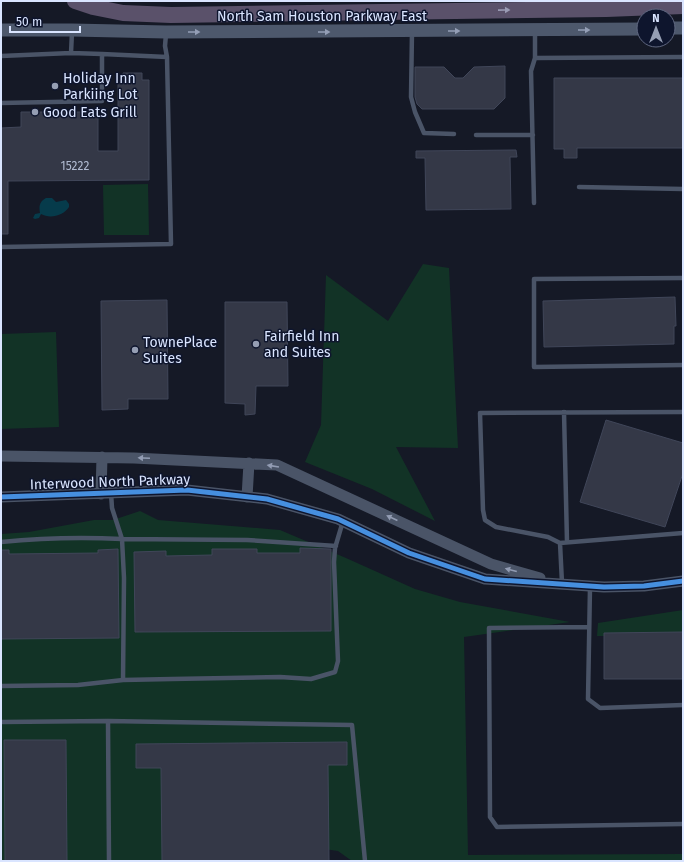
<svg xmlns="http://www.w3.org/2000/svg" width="684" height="862" viewBox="0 0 684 862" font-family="'Fira Sans',sans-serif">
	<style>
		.green { fill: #123326 }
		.water { fill: #063b4b }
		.building { fill: #343847; stroke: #404659 }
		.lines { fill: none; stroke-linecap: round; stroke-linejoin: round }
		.service { stroke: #4a5467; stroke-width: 4.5 }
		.tertiary { stroke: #4a5467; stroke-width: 11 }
		.secondary { stroke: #4d586c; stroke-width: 13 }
		.motorway { stroke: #5a516a; stroke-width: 16 }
		.cycleway-casing { stroke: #0e152d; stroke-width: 8 }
		.cycleway { stroke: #468fdf; stroke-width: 5 }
		.oneway { fill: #9a9bb4 }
		.oneway2 { fill: #949eb6 }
		.oneway3 { fill: #929cb3 }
		.poi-dot { fill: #959eb3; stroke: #0e152d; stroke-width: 1.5 }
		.labels { text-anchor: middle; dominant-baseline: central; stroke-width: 3; stroke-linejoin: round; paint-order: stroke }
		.number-label { font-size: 12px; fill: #b0bad1 }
		.street-label { font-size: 14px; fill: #dae5ff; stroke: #0e152d }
		.poi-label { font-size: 14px; fill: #dae5ff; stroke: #0e152d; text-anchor: start }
	</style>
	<rect width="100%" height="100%" fill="#151926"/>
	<!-- green -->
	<path class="green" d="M 148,184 L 149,235 L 104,235 L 103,185 Z
		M 423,264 L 449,268 L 458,448 L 396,447 L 435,521 L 372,489 L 305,462 L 321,425 L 326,275 L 388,321 Z
		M 56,332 L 59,427 L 1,429 L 1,334 Z
		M 140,511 L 158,520 L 280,530 L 346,558 L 415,589 L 460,602 L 570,622 L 464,637 L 468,855 L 683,854 L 683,861 L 352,861 L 338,851 L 303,846 L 273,861 L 1,861 L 1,534 L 29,532 L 94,520 L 113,520 Z
		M 683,610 L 683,636 L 597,636 L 598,623 Z"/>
	<!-- water -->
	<path class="water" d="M 46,198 L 52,198 L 56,202 L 66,200 L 69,204 L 69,207 C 63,216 50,219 41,214 L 39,218 L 35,219 L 33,218 L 35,214 L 40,213 C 39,206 39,202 46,198 Z"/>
	<!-- building -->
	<path class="building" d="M 505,66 L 505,98 L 494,109 L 422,109 L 417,104 L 415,97 L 415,67 L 444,67 L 455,78 L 463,78 L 474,67 Z
		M 123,73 L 142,73 L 142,80 L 149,80 L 149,180 L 8,181 L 8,234 L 1,234 L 1,128 L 21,127 L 21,112 L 98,112 L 98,151 L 118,151 L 118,80 L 123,80 Z
		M 554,78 L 683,78 L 683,148 L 577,148 L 577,158 L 564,158 L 564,149 L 554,149 Z
		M 516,150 L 517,157 L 510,157 L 511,209 L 426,210 L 425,158 L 416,158 L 416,151 Z
		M 675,297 L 676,326 L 674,326 L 674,344 L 544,347 L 543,301 Z
		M 167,300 L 168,399 L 128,399 L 128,409 L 102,410 L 101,301 Z
		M 225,302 L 287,302 L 288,386 L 256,386 L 255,414 L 245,415 L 245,404 L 225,403 Z
		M 606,420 L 683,443 L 683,473 L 665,527 L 580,502 Z
		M 300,548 L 331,549 L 331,631 L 135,632 L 134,552 L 166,551 L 166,556 L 212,555 L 212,549 L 257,549 L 257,553 L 300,553 Z
		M 118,549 L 119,638 L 1,639 L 1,550 L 9,550 L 9,554 L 98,553 L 98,550 Z
		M 683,632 L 683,679 L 604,679 L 604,633 Z
		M 4,740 L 66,740 L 67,861 L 5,861 Z
		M 347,742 L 347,765 L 328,765 L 329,861 L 162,861 L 161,768 L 136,768 L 136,744 Z"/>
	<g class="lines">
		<!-- service -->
		<path class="service" d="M 412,31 L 411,97 L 415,112 L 424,133 L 454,134
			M 535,32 L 535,58 L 683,57
			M 71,53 L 72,32
			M 102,54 L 167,57
			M 1,56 L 71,53 L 102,54 L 102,101 L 1,103
			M 476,135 L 533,135
			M 579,187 L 683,189
			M 534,203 L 531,71 L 535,58
			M 1,247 L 171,244 L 167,57 L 165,46 L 166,34
			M 683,278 L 534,279 L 534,367 L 683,365
			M 564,412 L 567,542
			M 683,412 L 480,413 L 483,510 L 485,520 L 496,527 L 548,537 L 560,543 L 683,533
			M 1,542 C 41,538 82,537 122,539 L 112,508 L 111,493
			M 560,543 L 562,583
			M 590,587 L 588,699 L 600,708 L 683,705
			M 589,627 L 489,628 L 490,817 L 497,827 L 683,824
			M 123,680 L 124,578 L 122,539 L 247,540 L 336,546
			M 1,686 L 78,685 L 123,680 L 172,679 L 280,677 L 311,679 L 335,672 L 338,661 L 334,562 L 335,548 L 343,521
			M 108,721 L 109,861
			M 1,722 L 108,721 L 352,725 L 365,861"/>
		<!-- tertiary -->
		<path class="tertiary" d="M 1,456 L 134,458 L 277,465 L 491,564 L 540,578
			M 101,494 L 102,457
			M 1,497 L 187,490 L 267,499 L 338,519 L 409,553 L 485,579 L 604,587 L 644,586 L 683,581
			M 247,497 L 249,463"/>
		<!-- secondary -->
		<path class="secondary" d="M 668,28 L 683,28
			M 1,30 L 72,30 L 166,32 L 644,29"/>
		<!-- motorway -->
		<path class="motorway" d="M 75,1 L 93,7 L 123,13 L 171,15 L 606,9 L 683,6"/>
		<!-- cycleway casing -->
		<g class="cycleway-casing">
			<path id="cycleway" d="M 1,497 L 187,490 L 267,499 L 338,519 L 409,553 L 485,579 L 604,587 L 644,586 L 683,581"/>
		</g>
		<!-- cycleway -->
		<use href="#cycleway" class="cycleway"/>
	</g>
	<!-- one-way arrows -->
	<defs><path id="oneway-solid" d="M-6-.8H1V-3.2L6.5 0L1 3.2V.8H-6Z"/></defs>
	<use class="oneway" href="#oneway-solid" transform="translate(504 10) rotate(-1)"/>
	<g class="oneway2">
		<use href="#oneway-solid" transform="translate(584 30)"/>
		<use href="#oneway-solid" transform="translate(454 31)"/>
		<use href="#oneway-solid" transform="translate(194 32)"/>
		<use href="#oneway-solid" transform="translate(324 32)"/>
	</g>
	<g class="oneway3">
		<use href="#oneway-solid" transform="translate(144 458) rotate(-177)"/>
		<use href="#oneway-solid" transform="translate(273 466) rotate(-171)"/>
		<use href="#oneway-solid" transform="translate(392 518) rotate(-155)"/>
		<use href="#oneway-solid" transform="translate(511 570) rotate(-165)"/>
	</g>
	<!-- markers -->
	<g class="poi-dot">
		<circle cx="55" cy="86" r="4"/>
		<circle cx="35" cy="112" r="4"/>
		<circle cx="256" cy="344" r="4"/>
		<circle cx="135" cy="350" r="4"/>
	</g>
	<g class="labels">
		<!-- number labels -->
		<g class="number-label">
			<text x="75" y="166">15222</text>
		</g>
		<!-- street labels -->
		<g class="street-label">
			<text x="322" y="16">North Sam Houston Parkway East</text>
			<text transform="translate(110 482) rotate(-2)">Interwood North Parkway</text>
		</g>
		<!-- poi labels -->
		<g class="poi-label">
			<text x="63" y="78">Holiday Inn<tspan x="63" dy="16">Parkiing Lot</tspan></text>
			<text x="43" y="112">Good Eats Grill</text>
			<text x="264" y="336">Fairfield Inn<tspan x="264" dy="16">and Suites</tspan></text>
			<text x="143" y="342">TownePlace<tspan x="143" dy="16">Suites</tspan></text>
		</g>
	</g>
	<!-- border -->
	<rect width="684" height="862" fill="none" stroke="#dae5ff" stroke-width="4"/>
	<!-- north arrow -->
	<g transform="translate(656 28)"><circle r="19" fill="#0e152d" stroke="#606881"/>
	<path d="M0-3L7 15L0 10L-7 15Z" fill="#959eb3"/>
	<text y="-6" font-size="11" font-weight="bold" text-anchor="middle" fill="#dae5ff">N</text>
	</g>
	<!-- scale -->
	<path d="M10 26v6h70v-6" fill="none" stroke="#dae5ff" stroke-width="2"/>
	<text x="16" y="26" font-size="12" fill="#dae5ff" stroke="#0e152d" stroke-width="3" paint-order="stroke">50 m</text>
</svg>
